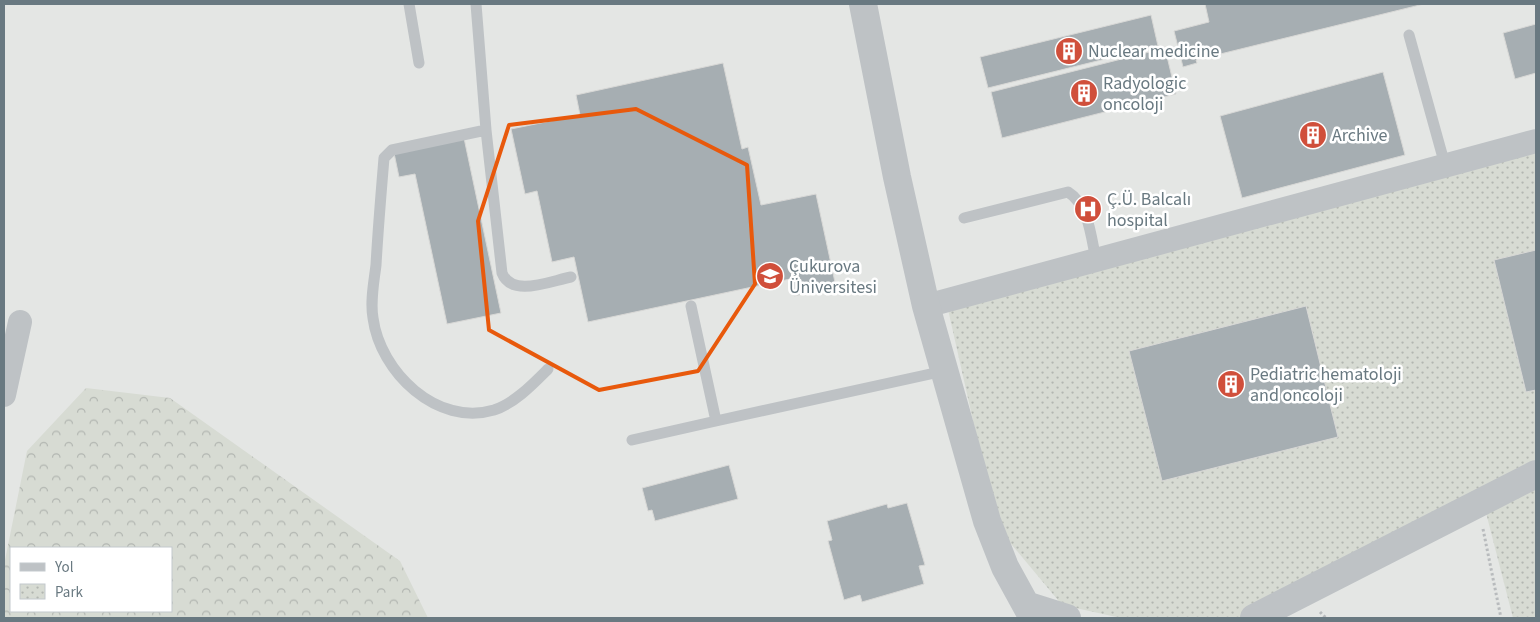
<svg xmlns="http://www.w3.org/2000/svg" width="1540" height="622" viewBox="0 0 1540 622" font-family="'Source Sans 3',sans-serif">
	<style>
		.built { fill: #e4e6e4; fill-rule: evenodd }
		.forest { fill: url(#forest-crowns); fill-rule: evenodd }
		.park { fill: url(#park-dots) }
		.building { fill: #a6aeb2; stroke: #d8d8d6 }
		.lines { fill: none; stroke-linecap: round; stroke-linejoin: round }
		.path { stroke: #b8bbbd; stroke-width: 3; stroke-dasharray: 2.5 2.5; stroke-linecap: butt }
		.service { stroke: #bec2c5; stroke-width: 11 }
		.minor { stroke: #bec2c5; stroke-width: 24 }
		.tertiary { stroke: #bec2c5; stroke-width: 28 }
		.marked { fill: none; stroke: #e8590c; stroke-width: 4; stroke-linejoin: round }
		.labels { text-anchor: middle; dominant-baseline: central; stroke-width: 5; stroke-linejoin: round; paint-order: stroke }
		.poi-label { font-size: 18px; fill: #697981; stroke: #fff; text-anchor: start }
	</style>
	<defs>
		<pattern id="forest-crowns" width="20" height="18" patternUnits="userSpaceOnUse" patternTransform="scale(1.25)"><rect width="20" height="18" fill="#d7dbd3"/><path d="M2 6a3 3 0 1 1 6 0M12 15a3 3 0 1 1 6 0" fill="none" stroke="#b2b6b1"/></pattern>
		<pattern id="park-dots" width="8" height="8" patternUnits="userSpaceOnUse" patternTransform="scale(1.25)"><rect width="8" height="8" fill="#d7dbd3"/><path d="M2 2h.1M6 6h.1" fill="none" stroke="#b2b6b1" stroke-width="1.8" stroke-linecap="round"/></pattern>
	</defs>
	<rect width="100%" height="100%" fill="#f6f6f4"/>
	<!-- built -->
	<path class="built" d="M 4,4 L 1536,4 L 1536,618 L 4,618 ZM 11,548 L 171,548 L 171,611 L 11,611 Z"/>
	<!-- forest -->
	<path class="forest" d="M 86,388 L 170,398 L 400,561 L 428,618 L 4,618 L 4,565 L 27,451 ZM 11,548 L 171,548 L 171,611 L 11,611 Z"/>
	<!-- park -->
	<path class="park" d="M 1536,144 L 1536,471 L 1253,616 L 1238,618 L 1121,618 L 1062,605 L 997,527 L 947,305 Z
		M 1536,479 L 1536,618 L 1513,618 L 1484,505 Z"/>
	<!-- building -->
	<path class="building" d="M 1205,4 L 1424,4 L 1196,60 L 1197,63 L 1183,67 L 1174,31 L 1209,22 Z
		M 1151,15 L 1158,46 L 988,88 L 980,57 Z
		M 1536,24 L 1536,73 L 1515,79 L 1503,33 Z
		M 1165,48 L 1176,94 L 1002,138 L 991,92 Z
		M 723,63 L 742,149 L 748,147 L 761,205 L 816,194 L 836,287 L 794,296 L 790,279 L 588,322 L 574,257 L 552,262 L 537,191 L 525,194 L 511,129 L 580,115 L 576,95 Z
		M 1383,72 L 1405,155 L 1242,198 L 1220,116 Z
		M 464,138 L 501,313 L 447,324 L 415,174 L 399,177 L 394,153 Z
		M 1536,250 L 1536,390 L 1526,392 L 1494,260 Z
		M 1306,306 L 1338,437 L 1162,481 L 1129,351 Z
		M 729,465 L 738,499 L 655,521 L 652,510 L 648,511 L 642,488 Z
		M 907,503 L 925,565 L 919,566 L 924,584 L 862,602 L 860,595 L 844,600 L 828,541 L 832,540 L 827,521 L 887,504 L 888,508 Z"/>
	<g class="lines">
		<!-- path -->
		<path class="path" d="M 1483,529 L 1501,618
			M 1320,612 L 1326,618"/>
		<!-- service -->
		<path class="service" d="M 409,4 L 419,63
			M 476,4 L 486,130 L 502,273 C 512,298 550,281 571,277
			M 1409,35 L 1445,165
			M 486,130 L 392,150 L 384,158 C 381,194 378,229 376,265 C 374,282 370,301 373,318 C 380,372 437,427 494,410 C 515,403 533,384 548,369
			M 964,218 L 1068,192 C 1089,205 1091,237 1096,260
			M 691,306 L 716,421 L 944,371
			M 632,440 L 716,421"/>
		<!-- minor -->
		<path class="minor" d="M 926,306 L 1536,141
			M 4,395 L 20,322"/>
		<!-- tertiary -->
		<path class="tertiary" d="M 863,4 L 897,177 L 926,306 L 987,521 L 1005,567 L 1033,618
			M 1029,606 L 1067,618
			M 1254,618 L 1536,474"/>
	</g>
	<!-- marked area -->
	<path class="marked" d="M 636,109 L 747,165 L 755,284 L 698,371 L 599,390 L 489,330 L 478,221 L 509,125 Z"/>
	<!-- icons -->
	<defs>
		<g id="building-disc" transform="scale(1.4375)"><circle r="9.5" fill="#d04f3b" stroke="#fff"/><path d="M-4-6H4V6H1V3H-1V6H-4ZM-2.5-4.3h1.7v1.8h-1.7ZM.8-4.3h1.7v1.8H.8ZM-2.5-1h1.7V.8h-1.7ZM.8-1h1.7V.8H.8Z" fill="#fff"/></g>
		<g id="hospital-disc" transform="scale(1.4375)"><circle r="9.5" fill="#d04f3b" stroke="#fff"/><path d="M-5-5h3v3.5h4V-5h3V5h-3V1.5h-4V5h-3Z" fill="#fff"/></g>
		<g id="university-disc" transform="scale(1.4375)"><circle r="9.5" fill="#d04f3b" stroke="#fff"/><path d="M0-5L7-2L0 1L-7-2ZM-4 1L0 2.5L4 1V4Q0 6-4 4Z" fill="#fff"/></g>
	</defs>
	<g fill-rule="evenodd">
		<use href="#building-disc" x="1069" y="51"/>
		<use href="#building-disc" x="1084" y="93"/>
		<use href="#building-disc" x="1313" y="135"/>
		<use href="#hospital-disc" x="1088" y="209"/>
		<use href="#university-disc" x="770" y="276"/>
		<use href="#building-disc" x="1231" y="384"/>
	</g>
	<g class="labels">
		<!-- poi labels -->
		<g class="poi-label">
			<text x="1088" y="51">Nuclear medicine</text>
			<text x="1103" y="83">Radyologic<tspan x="1103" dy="21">oncoloji</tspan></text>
			<text x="1332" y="135">Archive</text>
			<text x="1107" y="199">Ç.Ü. Balcalı<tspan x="1107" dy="21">hospital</tspan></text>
			<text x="789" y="266">Çukurova<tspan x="789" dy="21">Üniversitesi</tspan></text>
			<text x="1250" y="374">Pediatric hematoloji<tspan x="1250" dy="21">and oncoloji</tspan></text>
		</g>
	</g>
	<!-- border -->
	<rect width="1540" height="622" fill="none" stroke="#697981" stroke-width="10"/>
	<!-- legend -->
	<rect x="10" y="547" width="162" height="65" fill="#ffffff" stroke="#c3c9cd"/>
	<rect x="20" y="563" width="25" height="8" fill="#bec2c5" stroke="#c3c9cd"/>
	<text x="55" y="572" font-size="15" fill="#697981">Yol</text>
	<rect x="20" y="584" width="25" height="15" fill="url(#park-dots)" stroke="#c3c9cd"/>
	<text x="55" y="597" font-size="15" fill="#697981">Park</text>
</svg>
